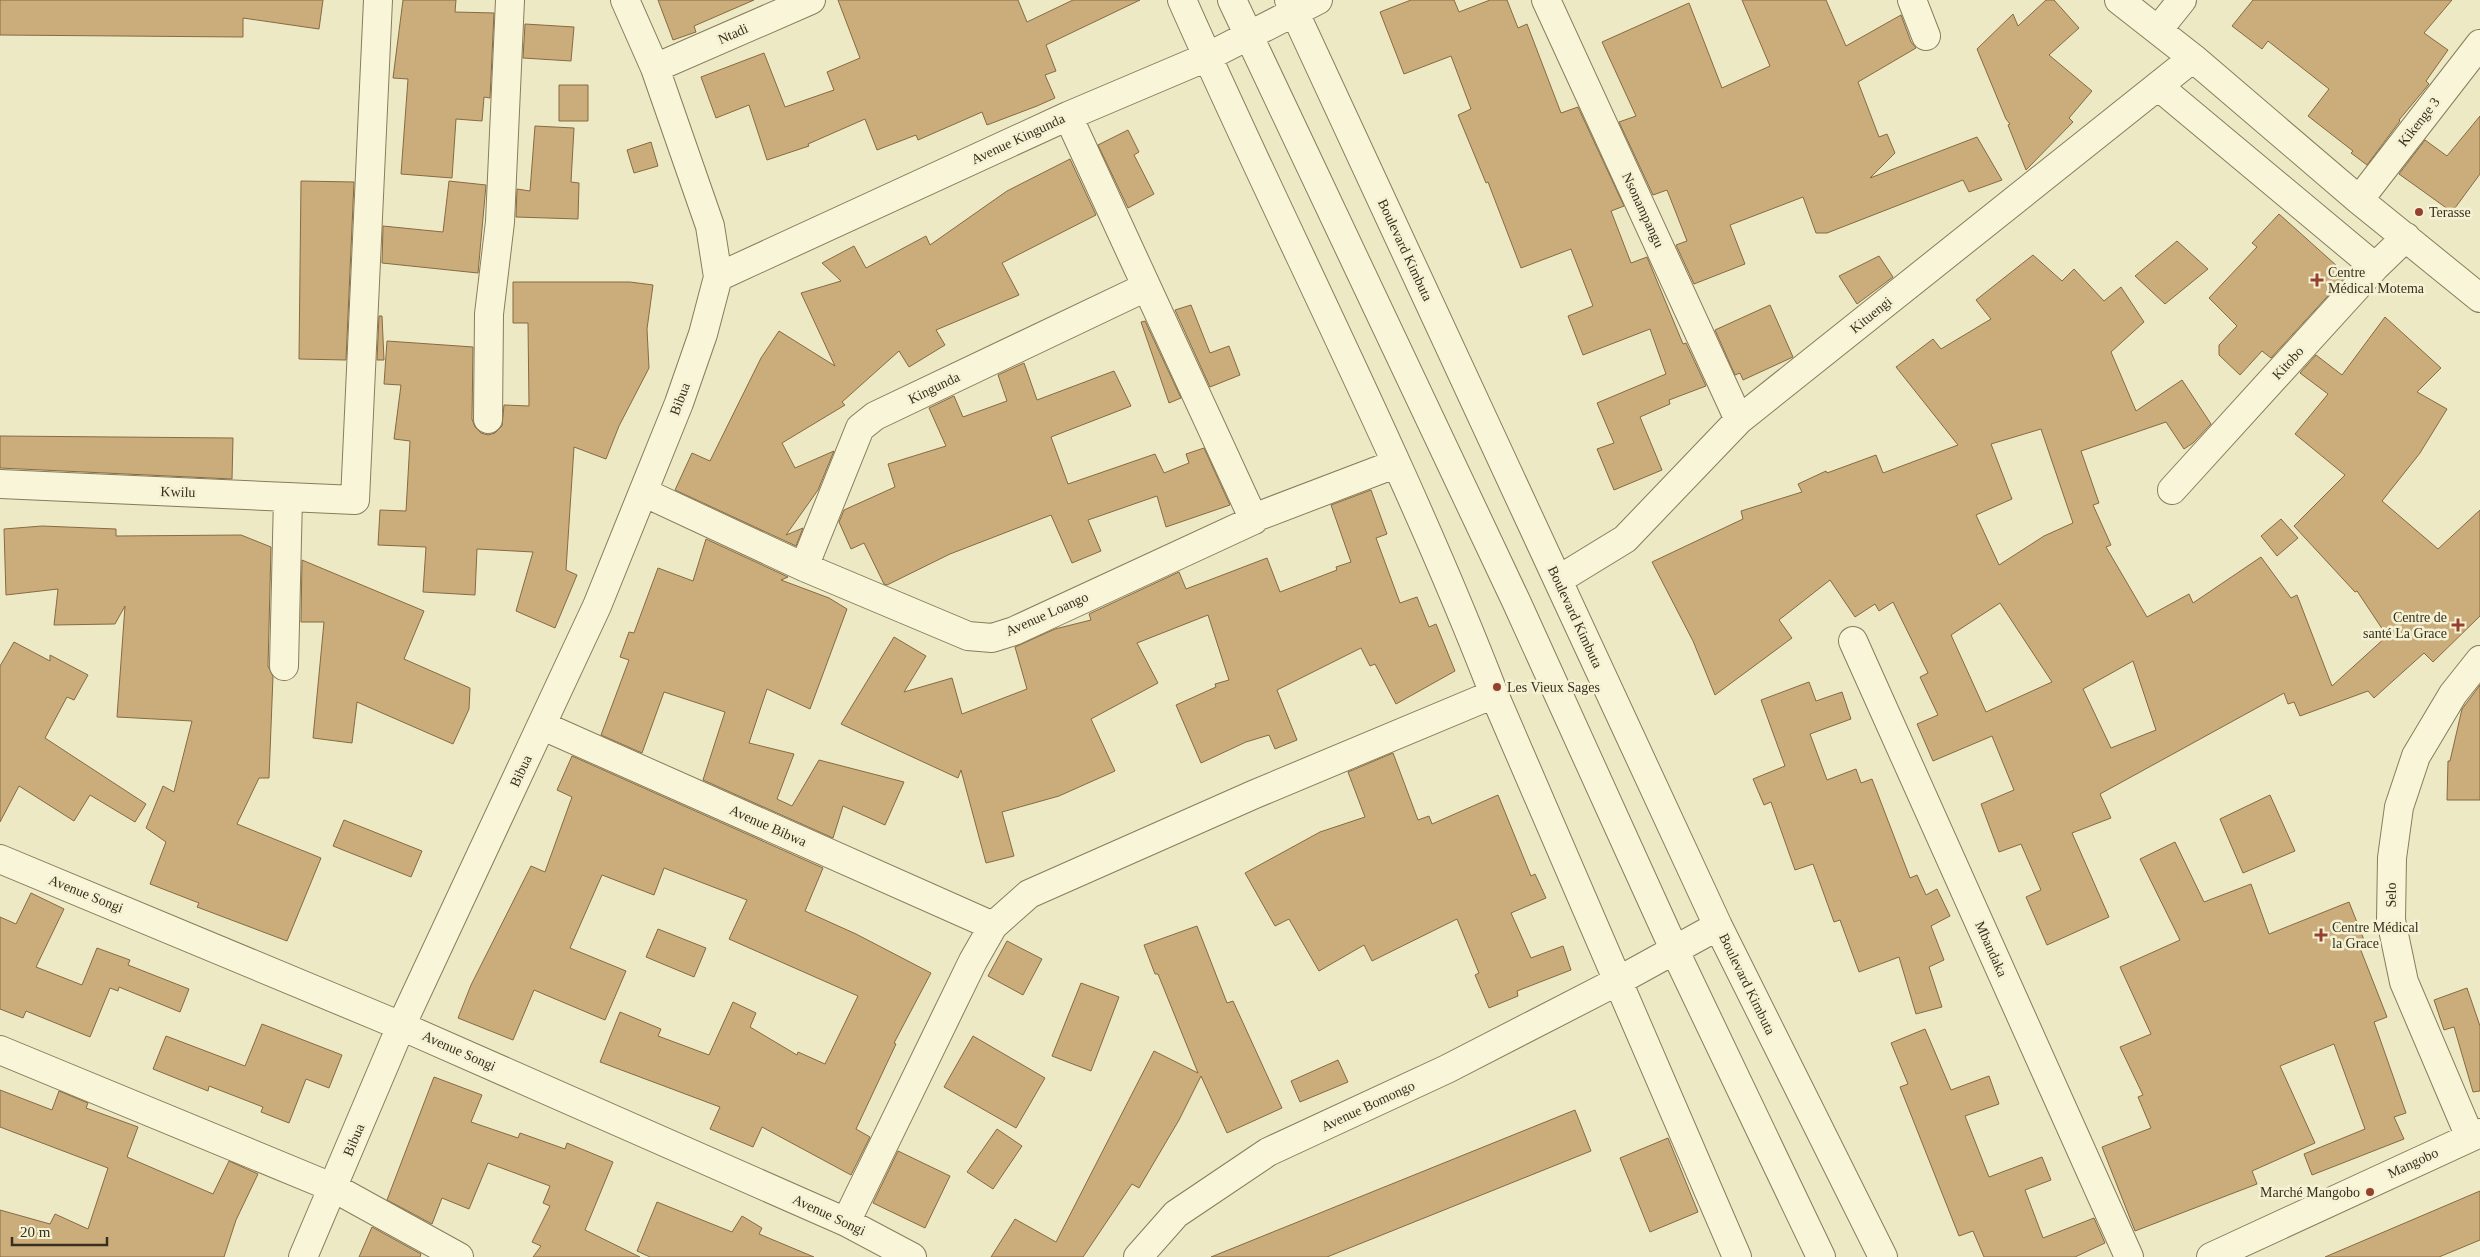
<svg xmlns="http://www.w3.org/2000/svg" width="2480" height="1257" viewBox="0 0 2480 1257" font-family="'Times New Roman',serif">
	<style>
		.building { fill: #cbac7b; stroke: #866b42; fill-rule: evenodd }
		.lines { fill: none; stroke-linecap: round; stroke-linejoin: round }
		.minor-casing { stroke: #887c5b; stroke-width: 30 }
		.minor { stroke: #f8f5d8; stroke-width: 28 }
		.poi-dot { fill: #95412d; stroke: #f5f2d4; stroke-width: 2 }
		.labels { text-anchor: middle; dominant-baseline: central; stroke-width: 5; stroke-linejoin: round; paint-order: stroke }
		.street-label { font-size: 14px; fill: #38301f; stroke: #f5f2d4 }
		.poi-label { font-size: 14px; fill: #38301f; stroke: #f5f2d4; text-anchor: start }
	</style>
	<rect width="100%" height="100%" fill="#ede9c5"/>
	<!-- building -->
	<path class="building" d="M 0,0 L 323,0 L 319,29 L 243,18 L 243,37 L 0,35 Z
		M 403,0 L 456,0 L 455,12 L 494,13 L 490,98 L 484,97 L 482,121 L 456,119 L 452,178 L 401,174 L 408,79 L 393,78 Z
		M 658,0 L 754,0 L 694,26 L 696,32 L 673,40 Z
		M 838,0 L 1018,0 L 1027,22 L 1073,0 L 1140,0 L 1046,45 L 1056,71 L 1045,75 L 1055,98 L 1037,106 L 987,125 L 982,112 L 918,140 L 916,135 L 877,150 L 865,119 L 808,144 L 809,146 L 767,160 L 749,105 L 716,118 L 701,77 L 764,53 L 785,107 L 834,90 L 827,72 L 860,58 Z
		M 1411,0 L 1454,0 L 1459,12 L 1490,0 L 1507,0 L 1518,28 L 1527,24 L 1561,113 L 1578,107 L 1624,206 L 1611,211 L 1631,263 L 1647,257 L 1683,344 L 1686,343 L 1706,386 L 1669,400 L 1670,404 L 1640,417 L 1662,470 L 1614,490 L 1597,449 L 1614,443 L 1597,403 L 1666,374 L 1650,329 L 1583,355 L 1568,316 L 1593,306 L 1571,249 L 1521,268 L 1488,182 L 1486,183 L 1458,115 L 1471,109 L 1451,56 L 1404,74 L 1380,12 Z
		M 1742,0 L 1826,0 L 1846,46 L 1901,15 L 1911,42 L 1916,48 L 1858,82 L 1879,137 L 1887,134 L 1895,153 L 1870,178 L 1977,137 L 2002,180 L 1969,192 L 1963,180 L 1827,233 L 1816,233 L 1803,197 L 1730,225 L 1745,264 L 1694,284 L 1676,245 L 1687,241 L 1667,190 L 1653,195 L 1619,122 L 1636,116 L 1602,42 L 1689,3 L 1722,88 L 1770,66 Z
		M 2046,0 L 2054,0 L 2079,28 L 2049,55 L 2092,91 L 2069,118 L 2073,122 L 2026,170 L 2008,125 L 2010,124 L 2006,119 L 1977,49 L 2013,14 L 2018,26 Z
		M 2253,0 L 2452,0 L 2424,33 L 2448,50 L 2426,81 L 2429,84 L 2399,120 L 2400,121 L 2367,165 L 2351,153 L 2353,151 L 2308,116 L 2329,89 L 2268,41 L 2262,49 L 2232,26 Z
		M 525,24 L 574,27 L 571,61 L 523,58 Z
		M 559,85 L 588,85 L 588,121 L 559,121 Z
		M 2480,116 L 2480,174 L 2452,212 L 2399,174 L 2425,140 L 2447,156 Z
		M 535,126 L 574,128 L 571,182 L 579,183 L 578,219 L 516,217 L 517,189 L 530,191 Z
		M 1128,130 L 1139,152 L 1134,155 L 1154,194 L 1128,208 L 1098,145 Z
		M 651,142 L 658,166 L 634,173 L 627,150 Z
		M 1070,159 L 1096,215 L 1002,263 L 1019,295 L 936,330 L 945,345 L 909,367 L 899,351 L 842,402 L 845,405 L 782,443 L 795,468 L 834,451 L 818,490 L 786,535 L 803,528 L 796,546 L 675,490 L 692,453 L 710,461 L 761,358 L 779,331 L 835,366 L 801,293 L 841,281 L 822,263 L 854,246 L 866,268 L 926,236 L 930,245 L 1007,191 Z
		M 301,181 L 354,182 L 346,360 L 299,359 Z
		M 449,181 L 486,185 L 478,273 L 382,263 L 383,226 L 443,232 Z
		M 2279,214 L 2347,275 L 2271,358 L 2262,351 L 2240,375 L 2219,355 L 2219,345 L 2237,326 L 2209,298 L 2257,247 L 2252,243 Z
		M 2177,241 L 2208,269 L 2165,304 L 2135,276 Z
		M 2033,255 L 2062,281 L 2074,269 L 2104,301 L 2121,287 L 2144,322 L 2111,352 L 2136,411 L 2182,380 L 2211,424 L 2193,443 L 2184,449 L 2166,422 L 2081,451 L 2099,503 L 2093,505 L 2111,545 L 2106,547 L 2147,617 L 2189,594 L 2193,603 L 2261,557 L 2291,598 L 2297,595 L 2332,686 L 2387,636 L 2357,591 L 2355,592 L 2294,526 L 2345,475 L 2295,434 L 2328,394 L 2300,373 L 2316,355 L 2342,375 L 2385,317 L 2441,368 L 2417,392 L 2447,409 L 2420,453 L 2382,501 L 2438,549 L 2480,510 L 2480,616 L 2433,662 L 2424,653 L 2374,698 L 2368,691 L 2300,716 L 2294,702 L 2288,704 L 2284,693 L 2100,794 L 2111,818 L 2072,833 L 2109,917 L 2047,945 L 2026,897 L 2041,890 L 2021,844 L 1999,852 L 1981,804 L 2014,790 L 1992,736 L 1933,761 L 1917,724 L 1938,715 L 1920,677 L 1928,673 L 1893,602 L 1879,611 L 1875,604 L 1855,617 L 1830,580 L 1779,620 L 1792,638 L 1715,695 L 1693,641 L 1652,562 L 1743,519 L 1741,511 L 1802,492 L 1798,484 L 1826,471 L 1827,473 L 1876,455 L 1883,473 L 1958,445 L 1896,367 L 1933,339 L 1941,349 L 1991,319 L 1976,300 ZM 2041,429 L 2073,523 L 2044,536 L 1999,565 L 1976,515 L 2012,499 L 1991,444 ZM 2000,603 L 2052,682 L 1986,712 L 1951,635 ZM 2133,661 L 2156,730 L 2111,748 L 2083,689 Z
		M 1879,256 L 1893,277 L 1857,304 L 1839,276 Z
		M 513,282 L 630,282 L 653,285 L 647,329 L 649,368 L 619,426 L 606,459 L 574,447 L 566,570 L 577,575 L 555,628 L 516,611 L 533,552 L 477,549 L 475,595 L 423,592 L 426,547 L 378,545 L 380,510 L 406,511 L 410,441 L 394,439 L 401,385 L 384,384 L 387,341 L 473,347 L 472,419 L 475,427 L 481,433 L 488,435 L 495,433 L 502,426 L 504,405 L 529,406 L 528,323 L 513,323 Z
		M 1191,305 L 1210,353 L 1229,346 L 1240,375 L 1210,387 L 1175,310 Z
		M 1770,305 L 1793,357 L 1743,380 L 1740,373 L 1735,375 L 1715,330 Z
		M 379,316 L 382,316 L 384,360 L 377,360 Z
		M 1145,321 L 1181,398 L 1169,403 L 1141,322 Z
		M 1024,363 L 1037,400 L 1114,371 L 1131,406 L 1051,437 L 1068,484 L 1155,454 L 1164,473 L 1189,463 L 1186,454 L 1204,448 L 1230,505 L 1166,527 L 1157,496 L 1088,520 L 1101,551 L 1072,563 L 1051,515 L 950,554 L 887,585 L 884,584 L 864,543 L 851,549 L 839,522 L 844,510 L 895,487 L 888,464 L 946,446 L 929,408 L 954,396 L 963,417 L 1007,401 L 998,375 Z
		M 0,436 L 233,438 L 232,479 L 0,468 Z
		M 1371,490 L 1387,534 L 1376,538 L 1400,603 L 1417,597 L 1429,627 L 1436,624 L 1455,671 L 1396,704 L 1375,664 L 1370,666 L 1361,648 L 1277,690 L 1297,740 L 1275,749 L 1269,735 L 1246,742 L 1201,763 L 1176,705 L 1216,687 L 1215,684 L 1229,680 L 1208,615 L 1137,643 L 1158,683 L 1091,719 L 1115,771 L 1059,796 L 1002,812 L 1014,856 L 986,863 L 961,770 L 958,778 L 841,724 L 894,637 L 926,656 L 904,692 L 952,678 L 962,714 L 1027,689 L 1015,647 L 1055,629 L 1091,620 L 1089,614 L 1179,572 L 1186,589 L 1267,558 L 1280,592 L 1337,570 L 1336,567 L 1351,562 L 1331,505 Z
		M 2281,519 L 2298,538 L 2277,556 L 2261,536 Z
		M 42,526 L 116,529 L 116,536 L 241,535 L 271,547 L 268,666 L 273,676 L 269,778 L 259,778 L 237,824 L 321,858 L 287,941 L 197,907 L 199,903 L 150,884 L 166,842 L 146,828 L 163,786 L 174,792 L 192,721 L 117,717 L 125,606 L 115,624 L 54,625 L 58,589 L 6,595 L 4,529 Z
		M 706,539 L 788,577 L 781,580 L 829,598 L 847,609 L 810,709 L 767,689 L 749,743 L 794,754 L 777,799 L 792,806 L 819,760 L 904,782 L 885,825 L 843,806 L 833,838 L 703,780 L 725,712 L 664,692 L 642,753 L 601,735 L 629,660 L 620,657 L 629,632 L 634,633 L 658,568 L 693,581 Z
		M 302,560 L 424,611 L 404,659 L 470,688 L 469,709 L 453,744 L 357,702 L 352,743 L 313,738 L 324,622 L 301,622 Z
		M 14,642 L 50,661 L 50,655 L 88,675 L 74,700 L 67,697 L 45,738 L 146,804 L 135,822 L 90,795 L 74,821 L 19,786 L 0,822 L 0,666 Z
		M 1809,682 L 1816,701 L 1842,692 L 1851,719 L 1810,734 L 1827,780 L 1856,769 L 1861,783 L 1872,779 L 1910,878 L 1917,875 L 1926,895 L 1937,889 L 1950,916 L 1931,926 L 1944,960 L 1929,967 L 1942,1007 L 1916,1014 L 1899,957 L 1859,972 L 1840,920 L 1834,922 L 1813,864 L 1795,870 L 1771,802 L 1764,805 L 1753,779 L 1785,766 L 1761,700 Z
		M 2480,685 L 2480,800 L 2447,800 L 2448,761 L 2450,761 L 2462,709 Z
		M 1393,753 L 1418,820 L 1429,816 L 1432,824 L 1498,795 L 1531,876 L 1535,874 L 1546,898 L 1511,913 L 1531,958 L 1563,946 L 1571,970 L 1517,991 L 1518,996 L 1489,1008 L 1475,975 L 1479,973 L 1457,919 L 1372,961 L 1364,945 L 1319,971 L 1289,919 L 1275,926 L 1245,873 L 1320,832 L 1365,817 L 1348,772 Z
		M 572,756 L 823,868 L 805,911 L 856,934 L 931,973 L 894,1043 L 896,1044 L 856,1129 L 870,1137 L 851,1175 L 762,1127 L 753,1147 L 710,1129 L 720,1107 L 600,1062 L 620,1012 L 661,1029 L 658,1036 L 709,1055 L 733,1002 L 756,1013 L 750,1027 L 797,1055 L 798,1052 L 825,1064 L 858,996 L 729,939 L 747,900 L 664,868 L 654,895 L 602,875 L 570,948 L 626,971 L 605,1020 L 534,990 L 513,1040 L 458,1018 L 471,985 L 531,866 L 545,872 L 572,797 L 557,790 Z
		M 2270,795 L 2295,851 L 2243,873 L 2220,819 Z
		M 344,820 L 422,851 L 411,877 L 333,846 Z
		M 2175,842 L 2204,902 L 2251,884 L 2269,934 L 2349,902 L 2364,940 L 2358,943 L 2387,1017 L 2374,1022 L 2406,1113 L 2394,1117 L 2404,1139 L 2312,1175 L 2304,1154 L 2365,1129 L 2334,1044 L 2280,1066 L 2315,1143 L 2252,1171 L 2257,1184 L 2135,1231 L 2102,1147 L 2151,1128 L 2138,1097 L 2143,1095 L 2120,1047 L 2151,1034 L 2120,967 L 2180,940 L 2140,859 Z
		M 31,893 L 64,909 L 36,967 L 82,985 L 97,948 L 130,960 L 128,965 L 189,989 L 180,1012 L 119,987 L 118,991 L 110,988 L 90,1037 L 26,1011 L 23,1018 L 0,1009 L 0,917 L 16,924 Z
		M 1197,926 L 1227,1003 L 1233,1001 L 1282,1108 L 1227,1133 L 1201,1076 L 1179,1120 L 1139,1188 L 1132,1184 L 1083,1257 L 991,1257 L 1015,1219 L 1056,1242 L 1154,1051 L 1198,1073 L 1158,974 L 1155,974 L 1144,945 Z
		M 658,929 L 706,948 L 694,977 L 646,957 Z
		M 1007,941 L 1042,959 L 1023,995 L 988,976 Z
		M 1081,983 L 1119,997 L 1091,1071 L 1052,1056 Z
		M 2467,988 L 2480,1026 L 2480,1091 L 2473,1092 L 2454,1027 L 2444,1030 L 2434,1000 Z
		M 262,1024 L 342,1055 L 329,1088 L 306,1079 L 289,1123 L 261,1112 L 263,1107 L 209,1086 L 208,1091 L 153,1069 L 166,1036 L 245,1066 Z
		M 1925,1029 L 1951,1090 L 1989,1076 L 1999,1104 L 1965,1116 L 1989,1177 L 2042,1157 L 2051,1180 L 2025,1190 L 2043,1238 L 2094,1218 L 2105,1243 L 2075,1257 L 1984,1257 L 1973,1231 L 1959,1236 L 1900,1087 L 1908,1084 L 1891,1043 Z
		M 973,1036 L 1045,1078 L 1016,1128 L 944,1087 Z
		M 1338,1060 L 1348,1082 L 1300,1102 L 1291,1081 Z
		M 434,1077 L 482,1095 L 471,1122 L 518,1138 L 520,1133 L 565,1149 L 567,1143 L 613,1162 L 585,1230 L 640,1257 L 533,1257 L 541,1246 L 532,1242 L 550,1206 L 543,1203 L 550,1186 L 488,1163 L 469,1209 L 442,1198 L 432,1224 L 387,1200 Z
		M 0,1090 L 52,1110 L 59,1091 L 88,1103 L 86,1108 L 138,1127 L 127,1157 L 213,1194 L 229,1161 L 258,1174 L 236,1220 L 224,1257 L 0,1257 L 0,1210 L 50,1224 L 55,1214 L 88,1229 L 108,1168 L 0,1127 Z
		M 1575,1110 L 1591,1151 L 1327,1257 L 1211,1257 Z
		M 997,1129 L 1022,1146 L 993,1189 L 967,1172 Z
		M 1668,1138 L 1698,1212 L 1650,1232 L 1620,1158 Z
		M 898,1151 L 950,1176 L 925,1228 L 873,1203 Z
		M 2480,1191 L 2480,1240 L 2439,1257 L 2325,1257 Z
		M 657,1202 L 732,1232 L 742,1216 L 762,1228 L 759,1234 L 814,1257 L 650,1257 L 637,1251 Z
		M 372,1227 L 421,1254 L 420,1257 L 359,1257 Z"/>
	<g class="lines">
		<!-- minor casing -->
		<g class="minor-casing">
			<path id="minor" d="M 1182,0 C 1284,231 1403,459 1494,694 L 1737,1257
				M 1232,0 L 1516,601 L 1674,949 L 1821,1257
				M 1289,0 L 1718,926 L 1883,1257
				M 1546,0 L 1739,420
				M 1912,0 L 1926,36
				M 2119,0 L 2193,58 L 2359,200 L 2480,298
				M 2158,30 L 2182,0
				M 655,68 L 811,0
				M 2158,86 L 2375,267
				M 1068,116 L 1254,520
				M 2359,200 L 2480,44
				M 718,277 L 1068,116 L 1207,57 L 1318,0
				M 488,419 L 489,314 L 500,222 L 510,0
				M 0,484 L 355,500 L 378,0
				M 2172,490 L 2375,267 L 2406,237
				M 643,492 L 804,567 L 968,636 L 992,638 L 1014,631 L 1254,520 L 1256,517 L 1395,464
				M 804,567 L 860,428 L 875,416 L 1146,287
				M 1558,580 L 1625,539 L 1739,420 L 2193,58
				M 1853,641 L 2129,1257
				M 284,666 L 288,497
				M 543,726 L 993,926
				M 0,859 L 401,1026 L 846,1222 L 912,1257
				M 0,1050 L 334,1188 L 459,1257
				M 2470,1137 L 2404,982 L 2391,920 L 2392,858 L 2399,807 L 2416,756 L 2453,694 L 2480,660
				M 846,1222 L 973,961 L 993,926 L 1029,894 L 1255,794 L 1494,694
				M 303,1257 L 401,1026 L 597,606 L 679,403 L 703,334 L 718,277 L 710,226 L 655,68 L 625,0
				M 1138,1257 L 1176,1214 L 1268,1152 L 1447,1069 L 1618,981 L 1718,926
				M 2211,1257 L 2480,1133"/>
		</g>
		<!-- minor -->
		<use href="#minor" class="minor"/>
	</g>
	<!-- markers -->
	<g class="poi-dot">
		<circle cx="2419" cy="212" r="5"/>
		<path d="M2314.5 272.5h5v5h5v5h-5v5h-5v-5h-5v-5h5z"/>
		<path d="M2455.5 617.5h5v5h5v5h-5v5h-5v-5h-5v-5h5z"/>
		<circle cx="1497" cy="687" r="5"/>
		<path d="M2318.5 927.5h5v5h5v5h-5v5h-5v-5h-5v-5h5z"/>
		<circle cx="2370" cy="1192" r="5"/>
	</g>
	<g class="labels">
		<!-- street labels -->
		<g class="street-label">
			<text transform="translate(733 34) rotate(-24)">Ntadi</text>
			<text transform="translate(2419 122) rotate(-52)">Kikenge 3</text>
			<text transform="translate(1018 139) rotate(-25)">Avenue Kingunda</text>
			<text transform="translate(1643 210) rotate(65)">Nsonampangu</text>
			<text transform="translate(1405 250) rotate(65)">Boulevard Kimbuta</text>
			<text transform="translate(1871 315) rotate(-39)">Kituengi</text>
			<text transform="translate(2288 363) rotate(-48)">Kitobo</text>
			<text transform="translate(934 388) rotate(-26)">Kingunda</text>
			<text transform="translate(680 399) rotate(-69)">Bibua</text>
			<text transform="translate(178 492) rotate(2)">Kwilu</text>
			<text transform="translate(1047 614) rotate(-24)">Avenue Loango</text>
			<text transform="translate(1575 617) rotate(65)">Boulevard Kimbuta</text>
			<text transform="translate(521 771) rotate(-65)">Bibua</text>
			<text transform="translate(768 826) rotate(24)">Avenue Bibwa</text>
			<text transform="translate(86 894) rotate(22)">Avenue Songi</text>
			<text transform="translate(2391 895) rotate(-90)">Selo</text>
			<text transform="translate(1991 949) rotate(66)">Mbandaka</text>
			<text transform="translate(1747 984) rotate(64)">Boulevard Kimbuta</text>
			<text transform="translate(459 1051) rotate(24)">Avenue Songi</text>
			<text transform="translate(1368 1106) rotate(-25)">Avenue Bomongo</text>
			<text transform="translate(354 1140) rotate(-67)">Bibua</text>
			<text transform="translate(2413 1163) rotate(-25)">Mangobo</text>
			<text transform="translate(829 1215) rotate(25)">Avenue Songi</text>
		</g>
		<!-- poi labels -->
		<g class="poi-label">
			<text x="2429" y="212">Terasse</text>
			<text x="2328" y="272">Centre<tspan x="2328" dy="16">Médical Motema</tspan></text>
			<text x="2447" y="617" text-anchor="end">Centre de<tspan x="2447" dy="16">santé La Grace</tspan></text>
			<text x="1507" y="687">Les Vieux Sages</text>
			<text x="2332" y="927">Centre Médical<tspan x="2332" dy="16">la Grace</tspan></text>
			<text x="2360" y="1192" text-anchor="end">Marché Mangobo</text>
		</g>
	</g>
	<!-- scale -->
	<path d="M12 1237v8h95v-8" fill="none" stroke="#38301f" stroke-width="2.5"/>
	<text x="20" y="1237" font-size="15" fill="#38301f" stroke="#f5f2d4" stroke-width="4" paint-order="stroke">20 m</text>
</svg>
